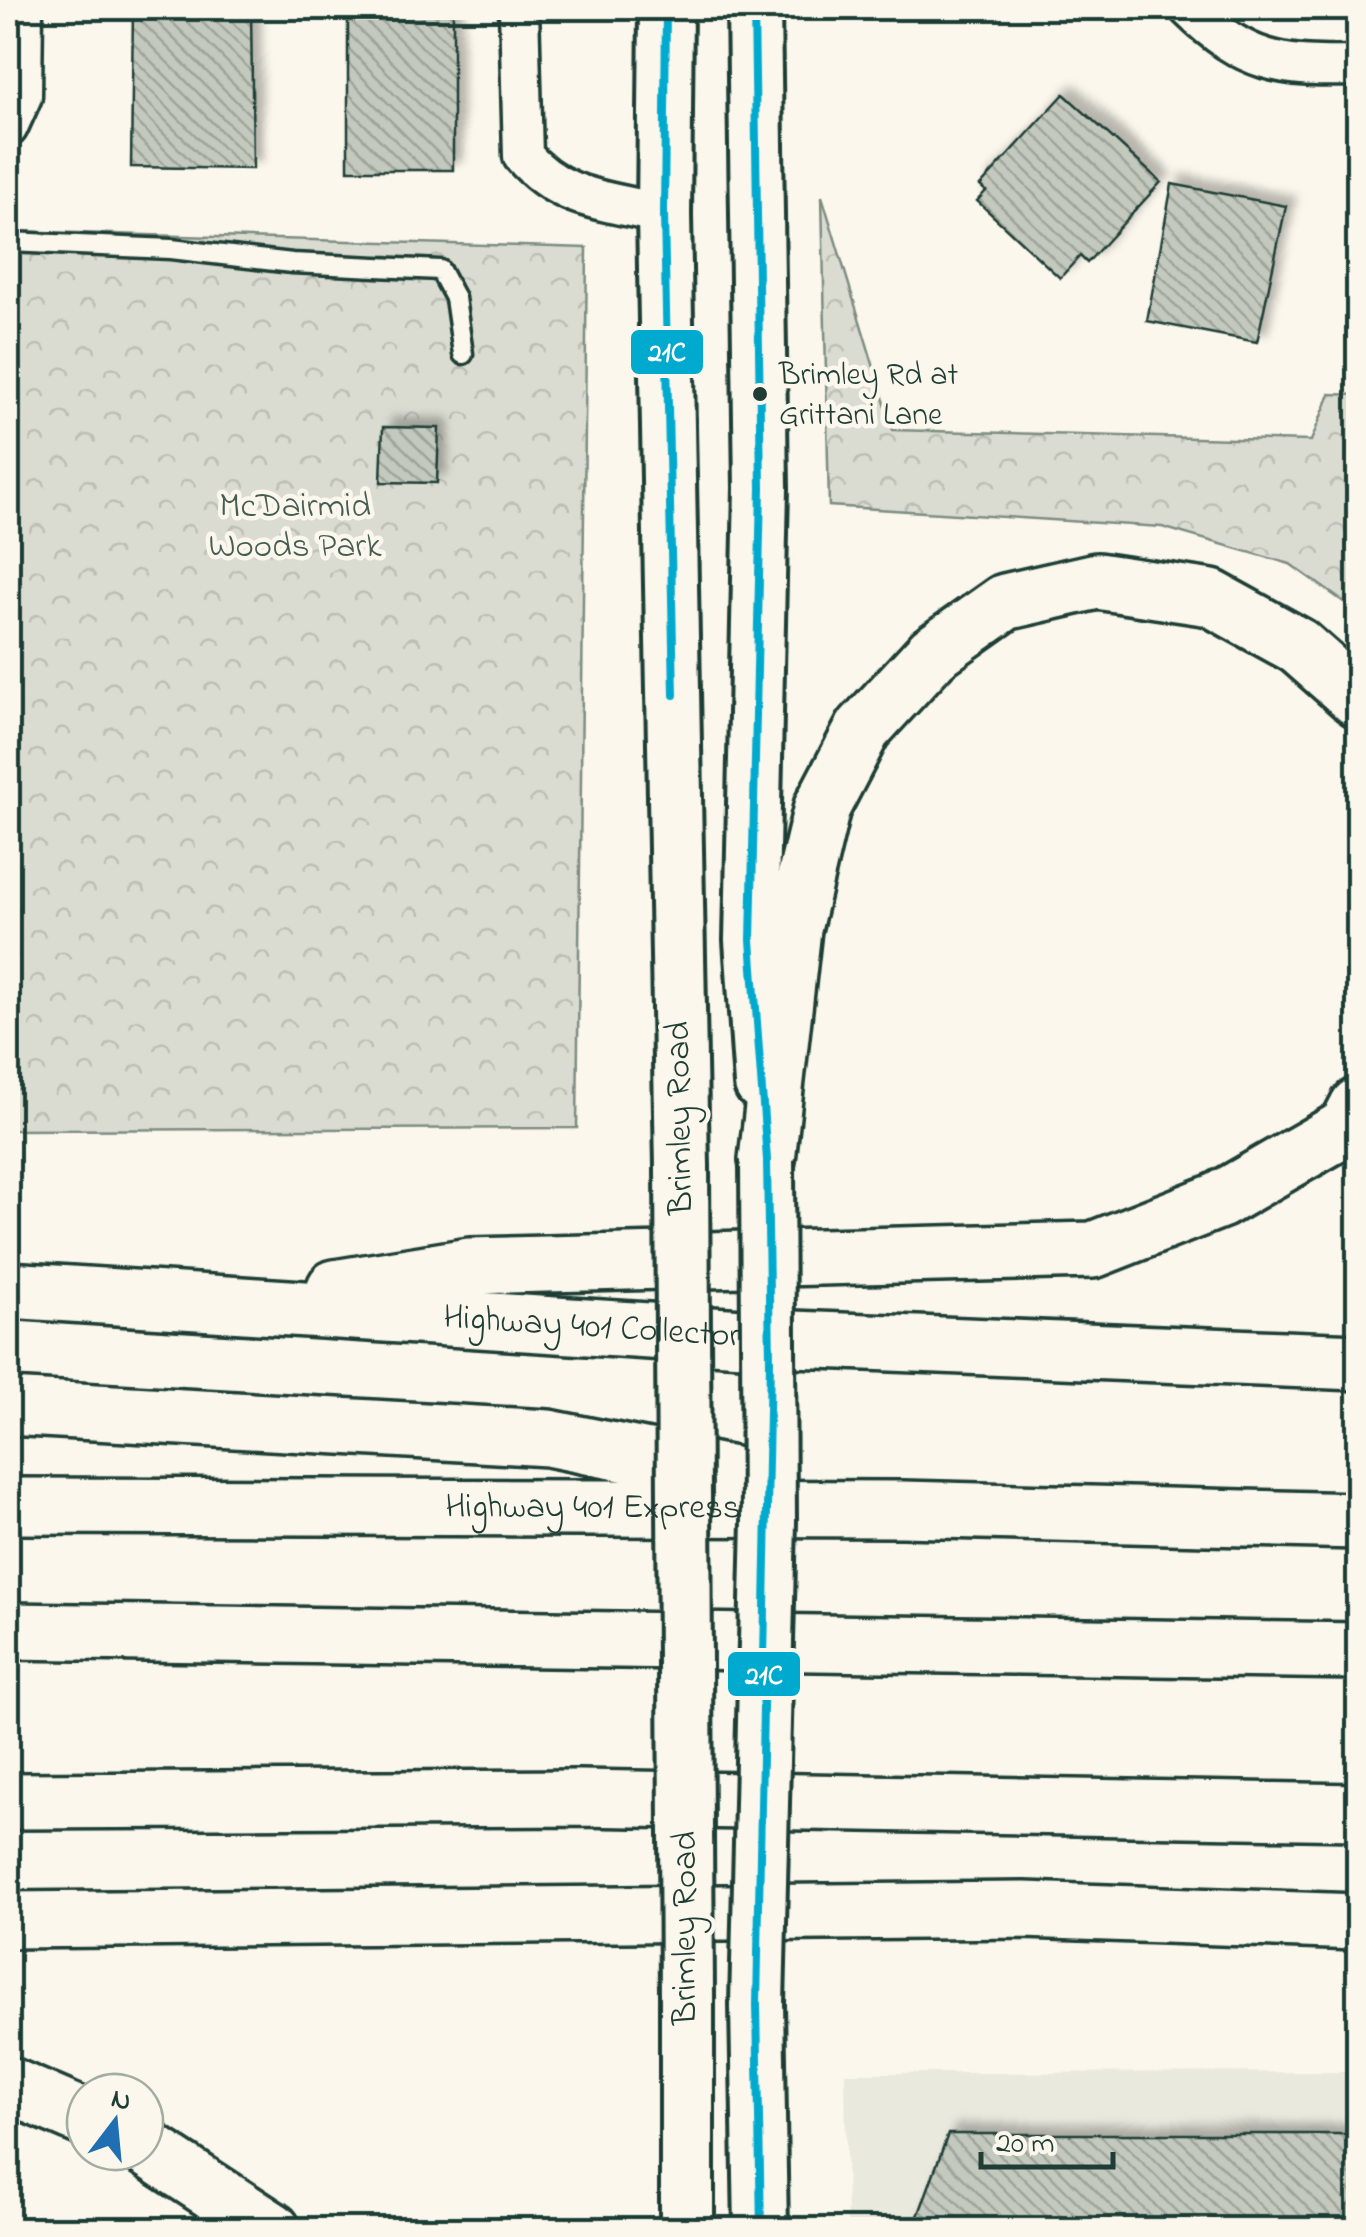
<svg xmlns="http://www.w3.org/2000/svg" width="1366" height="2237" viewBox="0 0 1366 2237" font-family="'Indie Flower',sans-serif">
	<style>
		.built { fill: #eae9de }
		.park { fill: url(#park-crowns); stroke: #7d8c82; stroke-width: 2.5 }
		.building { fill: url(#building-back-hatch); stroke: #1f3d34; stroke-width: 2.5; filter: url(#shadow) }
		.lines { fill: none; stroke-linecap: round; stroke-linejoin: round }
		.service-casing { stroke: #1f3d34; stroke-width: 25 }
		.minor-casing { stroke: #1f3d34; stroke-width: 45 }
		.secondary-casing { stroke: #1f3d34; stroke-width: 60 }
		.motorway-casing { stroke: #1f3d34; stroke-width: 62 }
		.service { stroke: #fbf7ec; stroke-width: 18 }
		.minor { stroke: #fbf7ec; stroke-width: 38 }
		.secondary { stroke: #fbf7ec; stroke-width: 52 }
		.motorway { stroke: #fbf7ec; stroke-width: 55 }
		.secondary-bridge-casing { stroke: #1f3d34; stroke-width: 60; stroke-linecap: butt }
		.secondary-bridge { stroke: #fbf7ec; stroke-width: 52 }
		.bus-1-casing { stroke: #fbf7ec; stroke-width: 15 }
		.bus-1 { stroke: #00a9ce; stroke-width: 8 }
		.bus-dot { fill: #1f3d34; stroke: #fbf7ec; stroke-width: 4 }
		.labels { text-anchor: middle; dominant-baseline: central; stroke-width: 9; stroke-linejoin: round; paint-order: stroke }
		.bus-label { font-size: 32px; fill: #1f3d34; stroke: #fbf7ec; text-anchor: start }
		.park-label { font-size: 35px; fill: #455d53; stroke: #fbf7ec }
		.street-label { font-size: 35px; fill: #1f3d34; stroke: #fbf7ec }
		.line-badge { stroke: #fbf7ec; stroke-width: 4 }
		.badge-label { font-size: 28px; text-anchor: middle; font-weight: bold; fill: #fff }
	</style>
	<defs>
		<pattern id="park-crowns" width="20" height="18" patternUnits="userSpaceOnUse" patternTransform="scale(2.5)"><rect width="20" height="18" fill="#dbdcd1"/><path d="M2 6a3 3 0 1 1 6 0M12 15a3 3 0 1 1 6 0" fill="none" stroke="#bcbeb4"/></pattern>
		<pattern id="building-back-hatch" width="6" height="6" patternUnits="userSpaceOnUse" patternTransform="scale(2.5)"><rect width="6" height="6" fill="#c4c9be"/><path d="M-1 5l2 2M0 0l6 6M5-1l2 2" fill="none" stroke="#9fa49b"/></pattern>
		<filter id="shadow"><feDropShadow dx="9" dy="-9" stdDeviation="5" flood-color="#0004"/></filter>
	</defs>
	<rect width="100%" height="100%" fill="#fbf7ec"/>
	<filter id="ink" filterUnits="userSpaceOnUse"><feTurbulence type="fractalNoise" baseFrequency=".01" numOctaves="2"/><feDisplacementMap in="SourceGraphic" scale="20" xChannelSelector="R" yChannelSelector="G"/><feConvolveMatrix kernelMatrix="1 2 1 2 8 2 1 2 1" color-interpolation-filters="sRGB"/></filter>
	<g filter="url(#ink)">
		<!-- built -->
		<path class="built" d="M 1358,2072 L 1358,2229 L 847,2229 L 845,2073 Z"/>
		<!-- park -->
		<path class="park" d="M 822,196 L 893,430 L 1311,441 L 1330,394 L 1358,395 L 1358,612 L 1290,564 L 1162,527 L 829,506 Z
			M 8,231 L 587,248 L 577,1128 L 8,1130 Z"/>
		<!-- building -->
		<path class="building" d="M 133,8 L 251,8 L 253,169 L 131,167 Z
			M 348,8 L 453,10 L 453,170 L 348,170 Z
			M 1064,94 L 1161,182 L 1087,263 L 1080,256 L 1060,278 L 977,201 L 986,191 L 980,186 Z
			M 1172,184 L 1286,206 L 1257,342 L 1147,321 Z
			M 383,427 L 439,428 L 437,483 L 381,482 Z
			M 948,2134 L 1358,2134 L 1358,2230 L 913,2230 Z"/>
		<g class="lines">
			<!-- service casing -->
			<g class="service-casing">
				<path id="service" d="M 8,242 L 171,249 L 292,263 L 440,270 L 455,298 L 463,354"/>
			</g>
			<!-- minor casing -->
			<g class="minor-casing">
				<path id="minor" d="M 519,8 L 523,156 C 564,203 608,199 664,215
					M 1189,8 C 1245,63 1281,68 1358,66
					M 8,127 L 22,96 L 23,8"/>
			</g>
			<!-- secondary casing -->
			<g class="secondary-casing">
				<path id="secondary" d="M 666,8 L 664,215 L 682,1167
					M 754,8 L 761,488 L 751,940 L 761,1084
					M 687,1996 L 687,2230
					M 757,2004 L 761,2230"/>
			</g>
			<!-- motorway casing -->
			<g class="motorway-casing">
				<g id="motorway">
					<path d="M 767,1160 L 793,929 L 822,807 L 863,729 L 933,653 L 1005,602 L 1097,581 L 1211,598 L 1298,646 L 1358,699"/>
					<path d="M 335,1288 L 470,1266 L 1093,1250 L 1220,1200 L 1347,1127 L 1358,1106"/>
					<path id="s1" d="M 8,1290 L 743,1337 L 1358,1362"/>
					<path d="M 8,1407 L 548,1438 L 733,1475"/>
					<path id="s2" d="M 8,1506 L 902,1509 L 1358,1521"/>
					<path d="M 8,1631 L 1358,1651"/>
					<path d="M 8,1801 L 578,1798 L 1358,1812"/>
					<path d="M 8,1920 L 1024,1910 L 1358,1922"/>
					<path d="M 8,2085 L 85,2118"/>
					<path d="M 145,2147 L 272,2230"/>
				</g>
			</g>
			<!-- service -->
			<use href="#service" class="service"/>
			<!-- minor -->
			<use href="#minor" class="minor"/>
			<!-- secondary -->
			<use href="#secondary" class="secondary"/>
			<!-- motorway -->
			<use href="#motorway" class="motorway"/>
			<!-- secondary-bridge casing -->
			<g class="secondary-bridge-casing">
				<path id="secondary-bridge" d="M 682,1167 L 687,1996
					M 757,2004 L 769,1521 L 767,1160"/>
			</g>
			<!-- secondary-bridge -->
			<use href="#secondary-bridge" class="secondary-bridge"/>
			<!-- bus-1 casing -->
			<g class="bus-1-casing">
				<path id="bus-1" d="M 666,8 L 664,215 L 674,695
					M 754,8 L 761,488 L 751,940 L 767,1160 L 770,1361 L 757,2004 L 761,2230"/>
			</g>
			<!-- bus-1 -->
			<use href="#bus-1" class="bus-1"/>
		</g>
	</g>
	<!-- markers -->
	<circle class="bus-dot" cx="760" cy="394" r="9"/>
	<g class="labels">
		<!-- bus labels -->
		<g class="bus-label">
			<text x="779" y="376">Brimley Rd at<tspan x="779" dy="40">Grittani Lane</tspan></text>
		</g>
		<!-- park labels -->
		<g class="park-label">
			<text x="295" y="507">McDairmid<tspan x="295" dy="40">Woods Park</tspan></text>
		</g>
		<!-- street labels -->
		<g class="street-label">
			<text transform="translate(681 1118) rotate(-91)">Brimley Road</text>
			<text stroke="none"><textPath href="#s1" startOffset="585">Highway 401 Collector</textPath></text>
			<text stroke="none"><textPath href="#s2" startOffset="585">Highway 401 Express</textPath></text>
			<text transform="translate(686 1928) rotate(-90)">Brimley Road</text>
		</g>
	</g>
	<g class="line-badge">
		<rect x="629" y="328" width="76" height="48" rx="10" fill="#00a9ce"/>
		<rect x="726" y="1650" width="76" height="48" rx="10" fill="#00a9ce"/>
	</g>
	<g class="badge-label">
		<text x="667" y="361">21C</text>
		<text x="764" y="1684">21C</text>
	</g>
	<!-- margin -->
	<rect width="1366" height="2237" fill="none" stroke="#fbf7ec" stroke-width="40"/>
	<rect x="20" y="20" width="1326" height="2197" fill="none" stroke="#1f3d34" stroke-width="4" filter="url(#ink)"/>
	<!-- north arrow -->
	<g transform="translate(115 2122) rotate(16)"><circle r="48" fill="#fbf7ec" stroke="#a3ada2" stroke-width="2.5"/>
	<path d="M0-8L18 38L0 25L-18 38Z" fill="#1f6fb2"/>
	<text y="-15" font-size="28" font-weight="bold" text-anchor="middle" fill="#1f3d34">N</text>
	</g>
	<!-- scale -->
	<path d="M981 2152v15h132v-15" fill="none" stroke="#1f3d34" stroke-width="5"/>
	<text x="996" y="2152" font-size="30" fill="#1f3d34" stroke="#fbf7ec" stroke-width="8" paint-order="stroke">20 m</text>
</svg>
